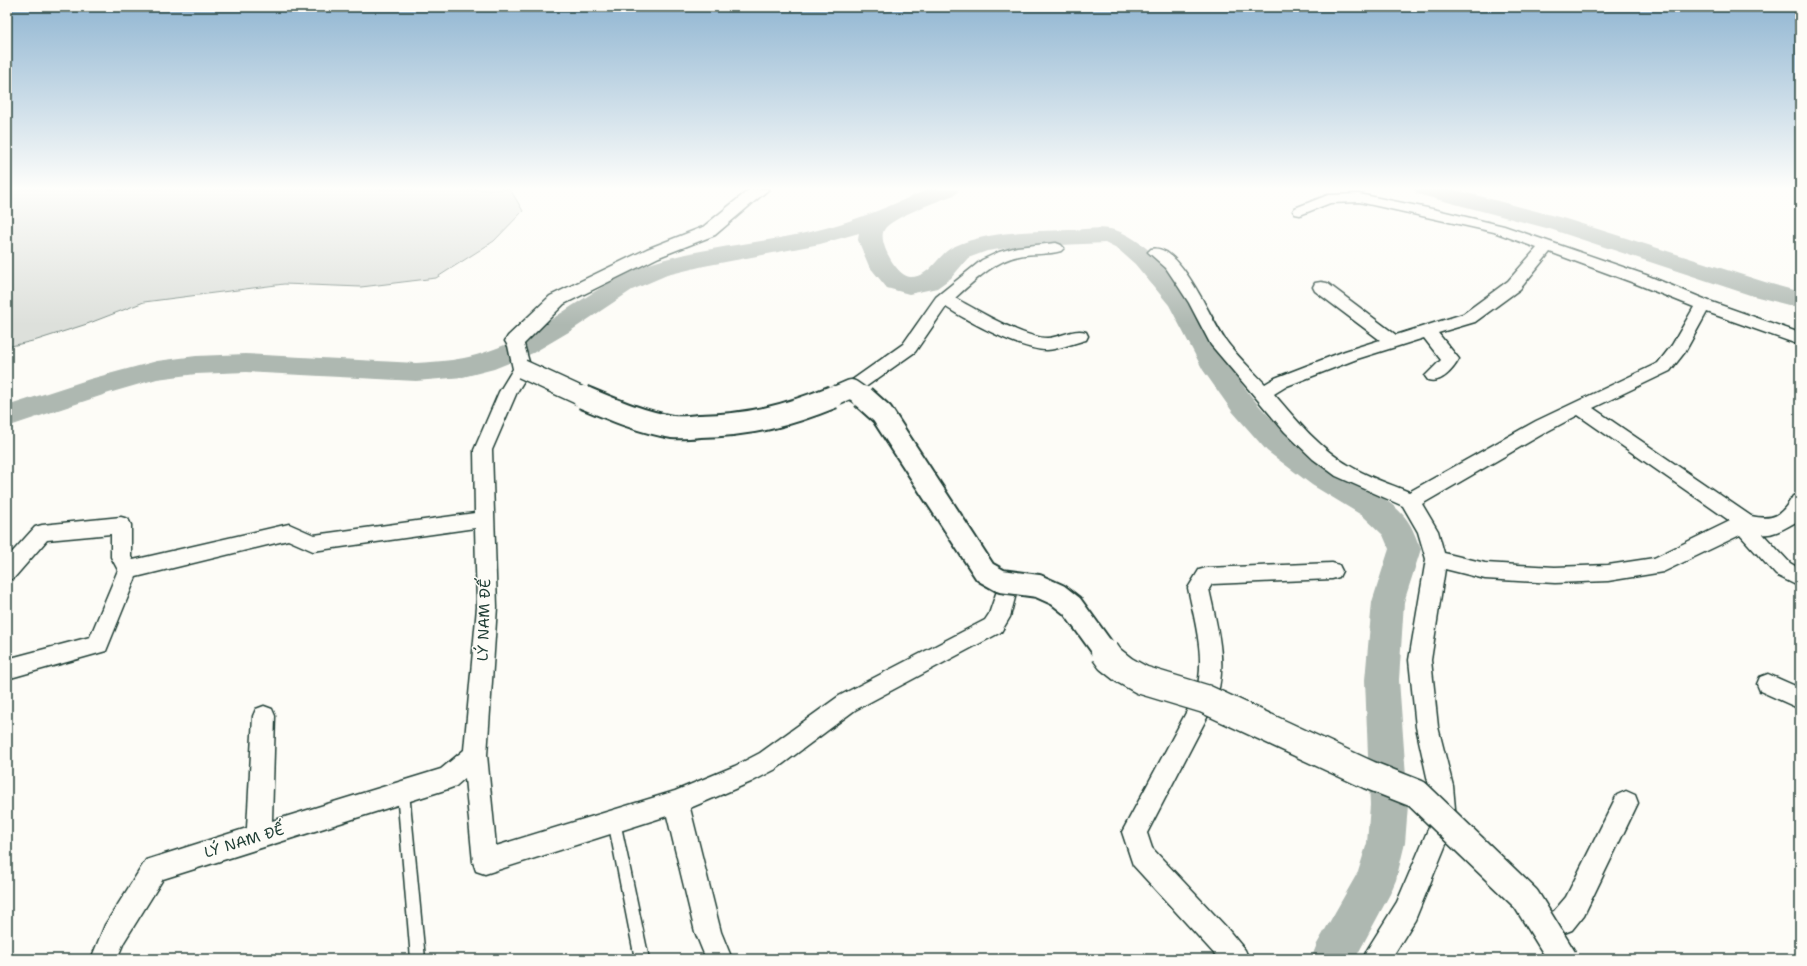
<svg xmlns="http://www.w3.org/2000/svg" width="1807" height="966" viewBox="0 0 1807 966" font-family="'Shantell Sans',sans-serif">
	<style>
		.green { fill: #dde0db; stroke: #7e8e88 }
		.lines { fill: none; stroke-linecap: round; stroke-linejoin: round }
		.river { fill: #aeb8b1; fill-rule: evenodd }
		.lane-casing { stroke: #1f3d34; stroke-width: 3 }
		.street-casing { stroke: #1f3d34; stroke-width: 3 }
		.secondary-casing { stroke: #1f3d34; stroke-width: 3 }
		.lane { fill: #fdfcf7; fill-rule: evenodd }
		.street { fill: #fdfcf7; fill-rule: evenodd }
		.secondary { fill: #fdfcf7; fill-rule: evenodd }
		.secondary-bridge-far2-casing { stroke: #1f3d34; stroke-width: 21; stroke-linecap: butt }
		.secondary-bridge-far1-casing { stroke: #1f3d34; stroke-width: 26; stroke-linecap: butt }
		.secondary-bridge-casing { stroke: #1f3d34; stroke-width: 31; stroke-linecap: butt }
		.secondary-bridge-far2 { stroke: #fdfcf7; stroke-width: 18 }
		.secondary-bridge-far1 { stroke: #fdfcf7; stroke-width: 22 }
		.secondary-bridge { stroke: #fdfcf7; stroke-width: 28 }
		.labels { text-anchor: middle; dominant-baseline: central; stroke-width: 3; stroke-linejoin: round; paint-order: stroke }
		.street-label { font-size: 15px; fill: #1f3d34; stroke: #fdfcf7 }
	</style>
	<rect width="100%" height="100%" fill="#fdfcf7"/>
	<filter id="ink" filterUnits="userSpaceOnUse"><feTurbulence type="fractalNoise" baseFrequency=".025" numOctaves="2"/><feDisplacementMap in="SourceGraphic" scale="8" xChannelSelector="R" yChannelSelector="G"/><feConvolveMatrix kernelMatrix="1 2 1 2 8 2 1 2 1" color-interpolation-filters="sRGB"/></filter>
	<g filter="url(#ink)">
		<!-- green -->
		<path class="green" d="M 7,189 L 510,189 L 523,211 L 494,241 L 436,278 L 361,287 L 284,284 L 144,302 L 87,324 L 37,340 L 7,347 Z"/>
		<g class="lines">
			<!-- river -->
			<path class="river" d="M 928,189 L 959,189 L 956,194 C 940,201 891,217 884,230 C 877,242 898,278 911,277 C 932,276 938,254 953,247 C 989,230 1031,232 1069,230 C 1082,230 1097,227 1110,229 C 1140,234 1172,272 1189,296 C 1203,314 1211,337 1223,356 C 1231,370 1242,384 1251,396 C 1274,425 1303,448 1333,469 C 1355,483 1392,498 1407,520 C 1413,528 1416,539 1421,549 L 1404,602 L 1399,680 L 1408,805 L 1405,843 L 1396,880 L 1390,894 L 1355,959 L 1311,959 L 1317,944 L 1358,872 L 1367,843 L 1370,805 L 1365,680 L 1372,602 L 1389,549 L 1383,535 L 1363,516 L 1312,485 L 1267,451 L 1232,411 L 1203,370 L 1169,305 L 1135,264 L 1119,250 L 1105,243 L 1014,247 L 987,251 L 968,258 L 951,278 L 937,288 L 909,294 L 887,288 L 869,266 L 858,240 L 859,233 L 820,244 L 704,266 L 667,275 L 632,290 L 572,330 L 533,353 L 494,369 L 463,377 L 416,381 L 246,372 L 196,374 L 157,379 L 109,393 L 7,427 L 7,406 L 90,379 L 157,361 L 196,356 L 246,354 L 416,363 C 432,362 448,361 464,358 C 504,350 539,328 572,306 C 598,290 620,274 649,264 C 704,246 762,244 818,230 C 856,221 892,205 928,189 Z
				M 1414,189 L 1453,189 L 1566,219 L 1768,283 L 1800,292 L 1800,308 L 1750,295 L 1550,229 L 1417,194 Z"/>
			<!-- lane casing -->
			<g class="lane-casing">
				<path id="lane" d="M 403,786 L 407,788 L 409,792 L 425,959 L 411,959 L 397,792 L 399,788 Z
					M 614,815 L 619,817 L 620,821 L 649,959 L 635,959 L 608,821 L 609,817 Z"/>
			</g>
			<!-- street casing -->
			<g class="street-casing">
				<path id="street" d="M 1359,194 L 1437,210 L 1504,226 L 1646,275 L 1709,301 L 1800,333 L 1800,345 L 1707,312 L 1685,352 L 1670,371 L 1593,408 L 1751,516 C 1774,521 1782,515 1793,496 L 1800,494 L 1800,518 L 1798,521 C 1788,526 1774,536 1763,534 L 1790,563 L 1800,569 L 1800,587 L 1776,575 L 1740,535 L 1663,572 L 1608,581 L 1555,583 L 1485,579 L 1445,569 L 1431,660 L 1438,727 L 1453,786 L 1456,820 L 1415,920 L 1391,959 L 1363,959 L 1367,950 L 1397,902 L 1432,820 L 1429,786 L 1416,727 L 1409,660 L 1426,559 L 1418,532 L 1403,506 L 1336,476 L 1313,459 L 1285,432 L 1211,345 L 1189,303 L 1176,283 L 1166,268 L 1148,252 L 1151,249 C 1179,241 1210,318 1224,338 C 1235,354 1251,369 1265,384 L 1275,378 L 1345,351 L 1380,340 L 1315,291 L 1313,287 L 1315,283 L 1321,282 L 1327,283 L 1396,335 L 1463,314 L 1508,281 L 1537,248 L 1494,232 L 1359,202 L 1330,203 L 1300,215 L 1295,214 L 1293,211 L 1295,208 L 1328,195 ZM 1550,252 L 1634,283 L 1694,307 L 1672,345 L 1658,363 L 1536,421 L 1409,492 C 1390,484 1368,477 1350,466 C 1320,449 1296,420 1274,394 L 1287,386 L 1357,359 L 1424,338 L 1441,360 L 1425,376 L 1428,380 C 1441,384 1453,370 1459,359 L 1438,333 L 1475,322 L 1520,289 ZM 1578,415 L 1730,521 L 1654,558 L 1608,565 L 1555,567 L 1485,563 L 1444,553 L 1438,531 L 1422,504 L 1548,431 Z
					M 1056,243 L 1061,245 L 1064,248 L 1061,251 C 1048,255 1033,253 1019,256 C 994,261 973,282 955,298 C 977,310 1023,338 1047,338 C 1060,338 1073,328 1086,332 L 1088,336 L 1086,340 C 1074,343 1059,349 1047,350 C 1021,350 969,322 946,307 L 915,352 L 857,393 L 851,395 L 845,393 L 842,389 L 845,385 L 903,344 L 936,297 L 982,260 L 999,252 L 1017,247 Z
					M 515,335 L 521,337 L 523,341 L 531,369 L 517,392 L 492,450 L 497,607 L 487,755 L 496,846 L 675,791 L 735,766 L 760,753 L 839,696 L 985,620 L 989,614 L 1002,576 L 1009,573 L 1016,576 L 1019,582 L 1010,617 L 1001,632 L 855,710 L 776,769 L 751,782 L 690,808 L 721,932 L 732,959 L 706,959 L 695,932 L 667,816 L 485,874 L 476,871 L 473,862 L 465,778 L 456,786 L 448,789 L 163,879 L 124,942 L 117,959 L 91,959 L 105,925 L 146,860 L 247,828 L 253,716 L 256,709 L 264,706 L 272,709 L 275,716 L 272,821 L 441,769 L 464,750 L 477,607 L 475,528 L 313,551 L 288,540 L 136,577 L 106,651 L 7,679 L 7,659 L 90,637 L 118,570 L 111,557 L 111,534 L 47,540 L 14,578 L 7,580 L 7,558 L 35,527 L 42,525 L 121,517 L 128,519 L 131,525 L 131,557 L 133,560 L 289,524 L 314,535 L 475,513 L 474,450 L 499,392 L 513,369 L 507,341 L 509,337 Z
					M 1332,563 L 1339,565 L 1342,571 L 1339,577 L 1332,579 L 1212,584 L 1209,589 C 1217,627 1230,669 1213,706 L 1147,833 L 1152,848 L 1226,927 L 1245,950 L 1249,959 L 1219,959 L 1133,865 L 1122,832 L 1195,696 C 1207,661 1195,623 1188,588 L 1199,570 L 1206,568 Z
					M 1768,674 L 1800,688 L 1800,709 L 1760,691 L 1757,684 L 1760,677 Z
					M 1626,791 L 1635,795 L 1638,803 L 1584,915 L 1572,930 L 1544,941 L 1535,937 L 1531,928 L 1535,919 L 1554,911 L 1566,897 L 1617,795 Z"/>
			</g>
			<!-- secondary casing -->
			<g class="secondary-casing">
				<path id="secondary" d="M 750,189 L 769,189 L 715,235 L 659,257 L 564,304 L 522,346 L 515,348 L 508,346 L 505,341 L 508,336 L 550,296 L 647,249 L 703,227 Z"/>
			</g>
			<!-- lane -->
			<use href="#lane" class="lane"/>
			<!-- street -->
			<use href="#street" class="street"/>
			<!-- secondary -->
			<use href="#secondary" class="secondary"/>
			<!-- secondary-bridge-far2 casing -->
			<g class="secondary-bridge-far2-casing">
				<path id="secondary-bridge-far2" d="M 522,369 L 585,398
					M 830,398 L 851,389 L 864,398"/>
			</g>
			<!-- secondary-bridge-far1 casing -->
			<g class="secondary-bridge-far1-casing">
				<path id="secondary-bridge-far1" d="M 583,397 C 614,410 639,421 672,427 C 681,428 691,427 700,426 C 751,425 786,416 833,397
					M 863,397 L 882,414 L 985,572 L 1001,581 L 1038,586 L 1058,595 L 1072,606 L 1106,653"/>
			</g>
			<!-- secondary-bridge casing -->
			<g class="secondary-bridge-casing">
				<path id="secondary-bridge" d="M 1105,652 L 1110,659 L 1124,670 L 1142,680 L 1205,699 L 1369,775 L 1417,794 L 1526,899 L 1563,959"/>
			</g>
			<!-- secondary-bridge-far2 -->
			<use href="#secondary-bridge-far2" class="secondary-bridge-far2"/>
			<!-- secondary-bridge-far1 -->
			<use href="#secondary-bridge-far1" class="secondary-bridge-far1"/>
			<!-- secondary-bridge -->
			<use href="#secondary-bridge" class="secondary-bridge"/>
		</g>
	</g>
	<!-- sky -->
	<linearGradient id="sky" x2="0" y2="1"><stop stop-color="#91b6d2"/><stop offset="0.58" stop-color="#fefefb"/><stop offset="1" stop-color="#fefefb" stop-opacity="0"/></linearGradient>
	<rect width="1807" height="325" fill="url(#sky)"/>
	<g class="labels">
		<!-- street labels -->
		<g class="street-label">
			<text transform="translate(484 620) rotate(-88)">LÝ NAM ĐẾ</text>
			<text transform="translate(244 841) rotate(-17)">LÝ NAM ĐẾ</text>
		</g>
	</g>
	<!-- margin -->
	<rect width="1807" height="966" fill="none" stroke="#fdfcf7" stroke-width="24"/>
	<rect x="12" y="12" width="1783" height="942" fill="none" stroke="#1f3d34" stroke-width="1.5" filter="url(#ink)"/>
</svg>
